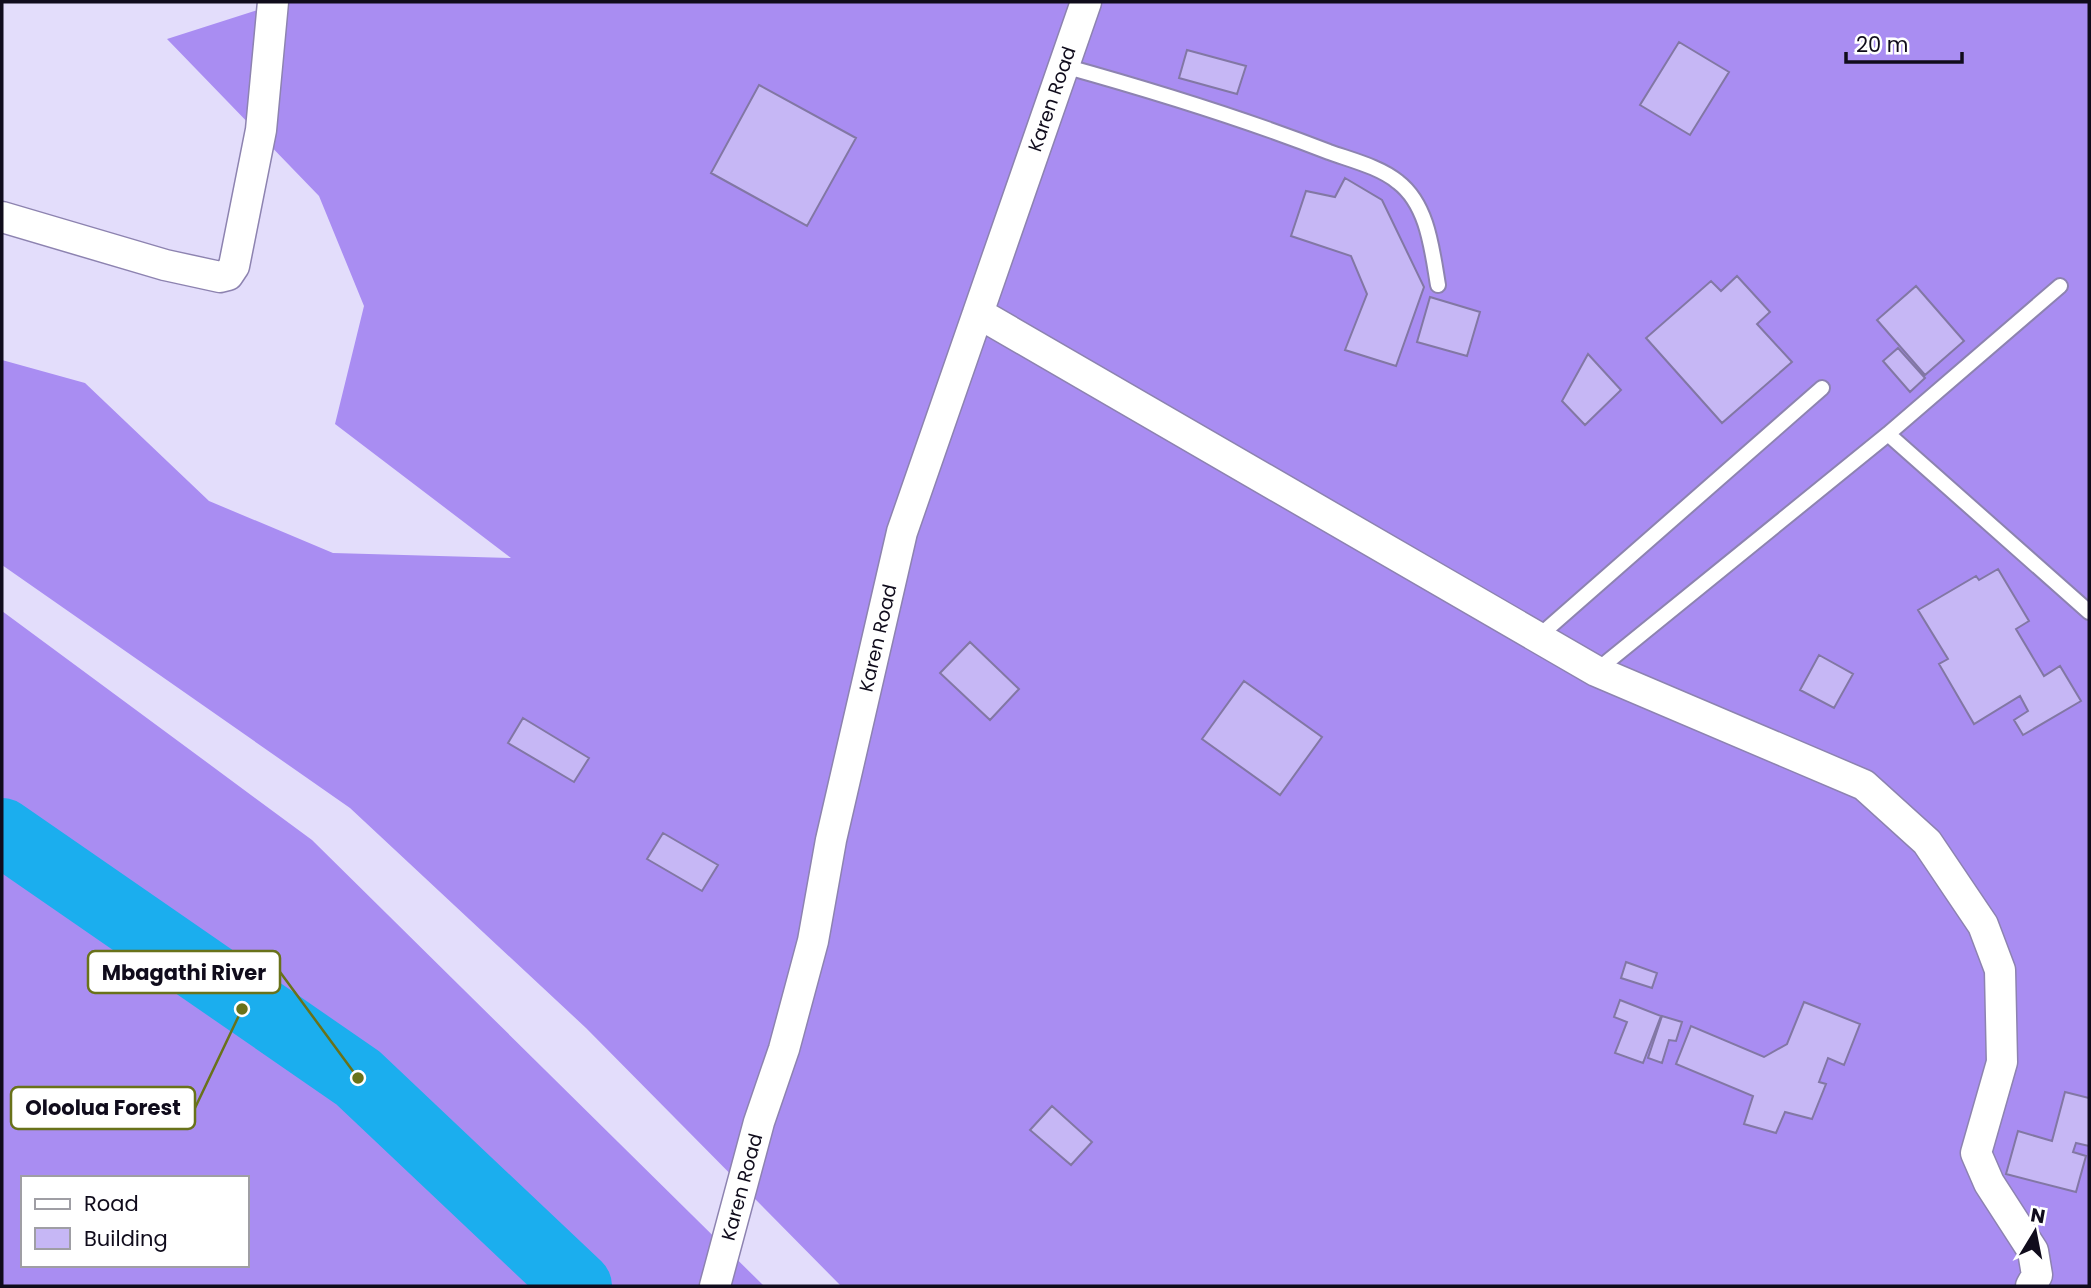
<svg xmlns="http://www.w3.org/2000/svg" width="2091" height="1288" viewBox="0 0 2091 1288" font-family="Poppins,sans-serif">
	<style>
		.forest { fill: #a98df2; fill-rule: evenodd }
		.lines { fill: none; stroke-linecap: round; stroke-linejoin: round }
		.river { stroke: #1baeee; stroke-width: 68 }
		.building { fill: #c6b7f5; stroke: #8277a4; stroke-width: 2 }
		.lane-casing { stroke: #8d83b0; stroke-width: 18 }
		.street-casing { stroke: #8d83b0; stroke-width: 33 }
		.lane { stroke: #fff; stroke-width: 14 }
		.street { stroke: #fff; stroke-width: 30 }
		.labels { text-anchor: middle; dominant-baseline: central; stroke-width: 7; stroke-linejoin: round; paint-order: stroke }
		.street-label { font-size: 19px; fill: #100c1c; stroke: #fff }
		.leader { fill: none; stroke: #69721a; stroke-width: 2.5 }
		.callout-dot { fill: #69721a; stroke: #fff; stroke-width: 2.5 }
		.callout { fill: #fff; stroke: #69721a; stroke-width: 2.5 }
		.callout-label { font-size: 21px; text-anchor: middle; font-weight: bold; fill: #100c1c }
	</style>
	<rect width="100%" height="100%" fill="#e3ddfb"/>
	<!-- forest -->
	<path class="forest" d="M 283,2 L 2089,2 L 2089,1286 L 841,1286 L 586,1028 L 350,808 L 2,565 L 2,360 L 85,383 L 209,501 L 333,553 L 511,558 L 335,424 L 364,306 L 319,196 L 167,39 Z
		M 2,611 L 312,840 L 764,1286 L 2,1286 ZM 23,1178 L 247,1178 L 247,1265 L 23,1265 Z"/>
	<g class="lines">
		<!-- river -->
		<path class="river" d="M 2,832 L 358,1078 L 578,1286"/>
	</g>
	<!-- building -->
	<path class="building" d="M 1679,42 L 1729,72 L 1690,135 L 1640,105 Z
		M 1187,50 L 1246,66 L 1237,94 L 1179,78 Z
		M 759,85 L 856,138 L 807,226 L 711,173 Z
		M 1345,178 L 1382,200 L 1424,287 L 1396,366 L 1345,350 L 1367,294 L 1351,256 L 1291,236 L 1306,191 L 1335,197 Z
		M 1737,276 L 1770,312 L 1757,324 L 1792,362 L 1722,423 L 1646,338 L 1711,281 L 1721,291 Z
		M 1916,286 L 1964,341 L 1925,375 L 1877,320 Z
		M 1430,297 L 1480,312 L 1467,356 L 1417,342 Z
		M 1898,348 L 1925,378 L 1910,392 L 1883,361 Z
		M 1588,354 L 1621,390 L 1585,425 L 1562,401 Z
		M 1998,569 L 2029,621 L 2016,629 L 2044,676 L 2060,666 L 2081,701 L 2023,735 L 2014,720 L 2028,711 L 2020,696 L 1974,724 L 1939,664 L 1948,659 L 1918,610 L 1976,576 L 1979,580 Z
		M 970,642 L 1019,689 L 990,720 L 940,673 Z
		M 1819,655 L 1853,674 L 1834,708 L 1800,690 Z
		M 1244,681 L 1322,737 L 1280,795 L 1202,739 Z
		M 523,718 L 589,758 L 574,782 L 508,743 Z
		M 663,833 L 718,865 L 702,891 L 647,859 Z
		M 1626,962 L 1657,973 L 1652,988 L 1621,978 Z
		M 1620,1000 L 1661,1016 L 1643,1063 L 1615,1053 L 1627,1022 L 1614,1017 Z
		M 1804,1002 L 1860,1024 L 1844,1065 L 1828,1058 L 1819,1082 L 1826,1084 L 1812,1119 L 1785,1112 L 1776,1133 L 1744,1124 L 1753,1096 L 1676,1064 L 1691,1026 L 1764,1057 L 1787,1044 Z
		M 1662,1016 L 1682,1022 L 1676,1041 L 1669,1040 L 1662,1063 L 1648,1058 Z
		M 2065,1092 L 2089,1098 L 2089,1146 L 2076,1143 L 2073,1152 L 2086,1156 L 2076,1192 L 2006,1174 L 2018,1131 L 2052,1141 Z
		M 1052,1106 L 1092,1142 L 1071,1165 L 1030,1130 Z"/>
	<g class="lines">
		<!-- lane casing -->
		<g class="lane-casing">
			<path id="lane" d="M 1064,66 C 1154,91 1242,118 1329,152 C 1351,160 1380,167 1398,182 C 1428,205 1432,250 1438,285
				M 1888,434 L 2089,612
				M 1538,637 L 1822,388
				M 1596,671 L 1888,434 L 2060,286"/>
		</g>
		<!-- street casing -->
		<g class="street-casing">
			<path id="street" d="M 2,217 L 165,265 L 220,277 L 228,275 L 234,266 L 261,130 L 273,2
				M 978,313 L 1596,671 L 1864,785 L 1927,842 L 1983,925 L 2000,970 L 2002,1062 L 1976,1153 L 1989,1183 L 2033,1251 L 2037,1275 L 2031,1286
				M 715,1286 L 759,1122 L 784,1049 L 813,941 L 831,840 L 902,532 L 1086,2"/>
		</g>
		<!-- lane -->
		<use href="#lane" class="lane"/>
		<!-- street -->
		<use href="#street" class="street"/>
	</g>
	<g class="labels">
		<!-- street labels -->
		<g class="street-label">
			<text transform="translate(1052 99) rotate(-71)">Karen Road</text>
			<text transform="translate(878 638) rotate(-77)">Karen Road</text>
			<text transform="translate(742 1187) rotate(-75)">Karen Road</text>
		</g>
	</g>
	<!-- callouts -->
	<path class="leader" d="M358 1078L280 972M242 1009L195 1108"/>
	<g class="callout-dot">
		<circle cx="358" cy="1078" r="7"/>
		<circle cx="242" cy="1009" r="7"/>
	</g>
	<g class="callout">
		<rect x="88" y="951" width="192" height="42" rx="7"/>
		<rect x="11" y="1087" width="184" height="42" rx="7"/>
	</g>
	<g class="callout-label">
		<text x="184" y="980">Mbagathi River</text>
		<text x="103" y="1115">Oloolua Forest</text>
	</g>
	<!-- border -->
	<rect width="2091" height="1288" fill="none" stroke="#100c1c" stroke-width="7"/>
	<!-- legend -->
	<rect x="21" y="1176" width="228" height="91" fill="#ffffff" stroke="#9f9ea4" stroke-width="2"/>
	<rect x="35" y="1199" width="35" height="10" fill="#ffffff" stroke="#9f9ea4" stroke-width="2"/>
	<text x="84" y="1211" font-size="21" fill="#100c1c">Road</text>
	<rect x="35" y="1228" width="35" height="21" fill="#c6b7f5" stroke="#9f9ea4" stroke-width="2"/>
	<text x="84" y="1246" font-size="21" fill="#100c1c">Building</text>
	<!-- north arrow -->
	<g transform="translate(2035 1232) rotate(10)" stroke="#ffffff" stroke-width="5" paint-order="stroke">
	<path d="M0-5L12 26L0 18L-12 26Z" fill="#100c1c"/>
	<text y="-10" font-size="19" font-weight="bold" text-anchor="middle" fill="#100c1c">N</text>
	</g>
	<!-- scale -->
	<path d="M1846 52v10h116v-10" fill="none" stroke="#100c1c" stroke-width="3.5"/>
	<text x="1856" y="52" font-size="21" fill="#100c1c" stroke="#ffffff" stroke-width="5" paint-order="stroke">20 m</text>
</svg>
